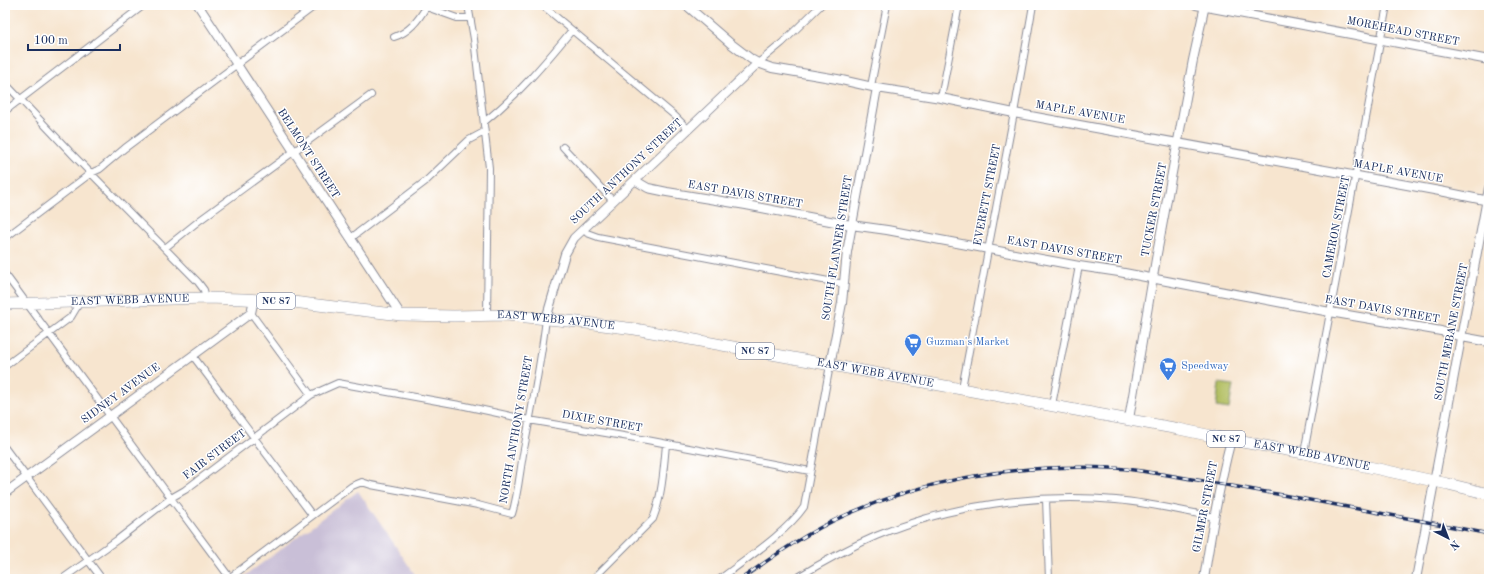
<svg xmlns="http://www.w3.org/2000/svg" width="1494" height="584" viewBox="0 0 1494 584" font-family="'Old Standard TT',serif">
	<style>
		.industrial { fill: #c9bfd7 }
		.green { fill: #b1bd5f; stroke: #66765e }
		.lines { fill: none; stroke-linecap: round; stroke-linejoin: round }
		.street-casing { stroke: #898a96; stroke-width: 8 }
		.secondary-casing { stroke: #898a96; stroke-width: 10 }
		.highway-casing { stroke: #898a96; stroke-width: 12 }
		.street { stroke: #fff; stroke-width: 6 }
		.secondary { stroke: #fff; stroke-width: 8 }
		.highway { stroke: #fff; stroke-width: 11 }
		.rail-casing { stroke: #1b2f5e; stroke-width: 3.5 }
		.rail { stroke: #fff; stroke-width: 2; stroke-dasharray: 6; stroke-linecap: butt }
		.labels { text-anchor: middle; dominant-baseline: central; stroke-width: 3; stroke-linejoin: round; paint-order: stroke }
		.shield { fill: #fff; stroke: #5f6d8e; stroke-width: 1 }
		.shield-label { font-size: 10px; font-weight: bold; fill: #1b2f5e }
		.street-label { font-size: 11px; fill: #1b2f5e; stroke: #fff }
		.shop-label { font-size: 11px; fill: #366cbe; stroke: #fff; text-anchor: start }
	</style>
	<rect width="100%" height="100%" fill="#fff"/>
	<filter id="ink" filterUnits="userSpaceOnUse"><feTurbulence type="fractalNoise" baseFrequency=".025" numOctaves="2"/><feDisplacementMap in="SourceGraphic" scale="8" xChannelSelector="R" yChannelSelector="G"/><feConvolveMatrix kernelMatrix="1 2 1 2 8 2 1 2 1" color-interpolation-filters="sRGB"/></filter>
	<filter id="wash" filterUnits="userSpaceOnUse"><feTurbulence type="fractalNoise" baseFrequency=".012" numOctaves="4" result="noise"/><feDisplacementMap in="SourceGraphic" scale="16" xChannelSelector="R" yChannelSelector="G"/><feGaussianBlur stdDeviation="0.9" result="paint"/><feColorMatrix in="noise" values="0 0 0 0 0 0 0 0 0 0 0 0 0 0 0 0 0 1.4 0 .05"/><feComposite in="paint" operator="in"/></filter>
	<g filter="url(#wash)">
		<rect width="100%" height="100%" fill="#f7e5cf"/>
		<!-- industrial -->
		<path class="industrial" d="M 358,491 L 418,579 L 241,579 Z"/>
		<!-- green -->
		<path class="green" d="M 1219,383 L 1233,385 L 1229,409 L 1216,407 Z"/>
	</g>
	<g filter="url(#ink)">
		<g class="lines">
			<!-- street casing -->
			<g class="street-casing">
				<path id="street" d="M 421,5 L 457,18 L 469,18
					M 468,5 L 474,39 L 489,168 L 487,315
					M 542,5 L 675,116 L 688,129
					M 394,37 C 409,32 418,21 426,7
					M 758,63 L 782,43 L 821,5
					M 5,83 L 74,156 L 198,282 L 204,290 L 206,298
					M 871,86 L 887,5
					M 941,98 L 959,5
					M 5,111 L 144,5
					M 484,122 C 518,95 545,63 572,30
					M 563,147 L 613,201
					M 583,229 L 587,233 L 598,237 L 844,284
					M 5,238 L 91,173 L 100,169 L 125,148 L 316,5
					M 351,238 L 426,181 L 469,140 L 484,132
					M 165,248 L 200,220 L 371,95
					M 5,274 L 230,578
					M 251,313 L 311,395
					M 193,356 L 312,515
					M 5,366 L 71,317 L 80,302
					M 962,388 L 1014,113 L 1033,5
					M 1052,405 L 1079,266
					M 5,448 L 102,579
					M 1304,453 L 1387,5
					M 1046,499 L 1049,579
					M 62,579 L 117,540 L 171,498 L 185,490 L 311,395 L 338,383 L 465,406 L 529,420 L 647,440 L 810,471
					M 228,579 L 352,486 L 362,482 L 371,485 L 478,505 L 512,514 C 519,491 520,467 525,444 C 533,402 541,361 546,319
					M 593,579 L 653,519 C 662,497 664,467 666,444
					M 720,579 C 746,559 786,533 804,507 L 830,365
					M 795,579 C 821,563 848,548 876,536 C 949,505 1037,493 1116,500 C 1150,503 1182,511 1215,517"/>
			</g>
			<!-- secondary casing -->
			<g class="secondary-casing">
				<path id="secondary" d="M 198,5 L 401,315
					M 686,5 L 730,43 L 751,59 L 758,63 L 772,68 L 837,79 L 877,88 L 941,98 L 1014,113 L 1445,192 L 1489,201
					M 1196,5 L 1489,60
					M 636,181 L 648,188 L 667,192 L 746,205 L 851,225 L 887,230 L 1079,266 L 1119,272 L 1330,312 L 1441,331 L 1462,337 L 1489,342
					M 546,319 L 565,254 L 574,238 L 758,63
					M 830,365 L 842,303 L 847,252 L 877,88
					M 1129,419 L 1156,259 L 1193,60 L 1205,5
					M 5,493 L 251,313 L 254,299
					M 1204,579 C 1211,533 1219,485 1231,440
					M 1416,579 L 1489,188"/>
			</g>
			<!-- highway casing -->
			<g class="highway-casing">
				<g id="highway">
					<path id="s1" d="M 5,304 L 206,298 L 243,299 L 293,302 L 401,315 L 454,316 L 506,315 L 578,322 L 635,329 L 1179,429 L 1231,440 L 1304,453 L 1448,484 L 1489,494"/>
				</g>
			</g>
			<!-- street -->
			<use href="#street" class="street"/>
			<!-- secondary -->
			<use href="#secondary" class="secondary"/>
			<!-- highway -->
			<use href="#highway" class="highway"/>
			<!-- rail casing -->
			<g class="rail-casing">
				<path id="rail" d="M 741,579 C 775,555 809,531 848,514 C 933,477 1018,464 1111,468 C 1125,468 1140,471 1154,473 C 1195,479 1236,487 1277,494 C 1348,507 1419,520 1489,534"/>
			</g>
			<!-- rail -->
			<use href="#rail" class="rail"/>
		</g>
	</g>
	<!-- icons -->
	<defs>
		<g id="supermarket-pin" transform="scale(0.9)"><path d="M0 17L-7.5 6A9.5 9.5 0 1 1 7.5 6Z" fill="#3f7fe0" stroke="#fff"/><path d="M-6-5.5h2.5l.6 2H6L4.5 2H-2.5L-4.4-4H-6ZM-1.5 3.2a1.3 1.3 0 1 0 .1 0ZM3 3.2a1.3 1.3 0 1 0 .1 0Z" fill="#fff"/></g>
	</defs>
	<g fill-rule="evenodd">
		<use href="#supermarket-pin" x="913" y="342"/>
		<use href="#supermarket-pin" x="1168" y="366"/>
	</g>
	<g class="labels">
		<!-- shield labels -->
		<g class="shield">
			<rect x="257" y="293" width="38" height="16" rx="3"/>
			<rect x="736" y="343" width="38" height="16" rx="3"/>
			<rect x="1207" y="431" width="38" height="16" rx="3"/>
		</g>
		<g class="shield-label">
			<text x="276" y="301">NC 87</text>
			<text x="755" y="351">NC 87</text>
			<text x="1226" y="439">NC 87</text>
		</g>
		<!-- street labels -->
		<g class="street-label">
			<text transform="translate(1403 32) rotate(11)">MOREHEAD STREET</text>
			<text transform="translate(1080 113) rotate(10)">MAPLE AVENUE</text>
			<text transform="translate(308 154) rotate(57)">BELMONT STREET</text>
			<text transform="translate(627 172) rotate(-43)">SOUTH ANTHONY STREET</text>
			<text transform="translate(1398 172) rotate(10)">MAPLE AVENUE</text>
			<text transform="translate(745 195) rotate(10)">EAST DAVIS STREET</text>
			<text transform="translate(988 195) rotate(-79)">EVERETT STREET</text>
			<text transform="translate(1155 210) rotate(-79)">TUCKER STREET</text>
			<text transform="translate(1337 227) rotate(-79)">CAMERON STREET</text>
			<text transform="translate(838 248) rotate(-81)">SOUTH FLANNER STREET</text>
			<text transform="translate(1064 251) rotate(10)">EAST DAVIS STREET</text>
			<text stroke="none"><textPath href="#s1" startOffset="125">EAST WEBB AVENUE</textPath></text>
			<text transform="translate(1382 310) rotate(10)">EAST DAVIS STREET</text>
			<text stroke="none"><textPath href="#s1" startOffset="552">EAST WEBB AVENUE</textPath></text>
			<text transform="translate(1452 332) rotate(-79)">SOUTH MEBANE STREET</text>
			<text stroke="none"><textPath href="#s1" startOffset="876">EAST WEBB AVENUE</textPath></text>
			<text transform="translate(121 394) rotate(-36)">SIDNEY AVENUE</text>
			<text transform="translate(602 422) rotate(10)">DIXIE STREET</text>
			<text transform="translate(517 430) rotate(-80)">NORTH ANTHONY STREET</text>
			<text transform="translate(215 455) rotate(-37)">FAIR STREET</text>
			<text stroke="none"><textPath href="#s1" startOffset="1320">EAST WEBB AVENUE</textPath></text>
			<text transform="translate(1206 507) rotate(-79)">GILMER STREET</text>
		</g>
		<!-- shop labels -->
		<g class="shop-label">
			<text x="926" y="342">Guzman's Market</text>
			<text x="1181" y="366">Speedway</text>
		</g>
	</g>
	<!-- margin -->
	<rect width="1494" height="584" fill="none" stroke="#fff" stroke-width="20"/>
	<!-- north arrow -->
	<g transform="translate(1448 538) rotate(138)" stroke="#ffffff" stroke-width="3" paint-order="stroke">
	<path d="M0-3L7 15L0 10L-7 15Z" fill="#1b2f5e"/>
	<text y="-6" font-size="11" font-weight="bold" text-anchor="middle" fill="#1b2f5e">N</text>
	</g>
	<!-- scale -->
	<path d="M28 44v6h92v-6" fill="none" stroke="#1b2f5e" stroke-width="2"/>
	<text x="34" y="44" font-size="12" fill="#1b2f5e" stroke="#ffffff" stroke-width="3" paint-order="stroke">100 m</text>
</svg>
